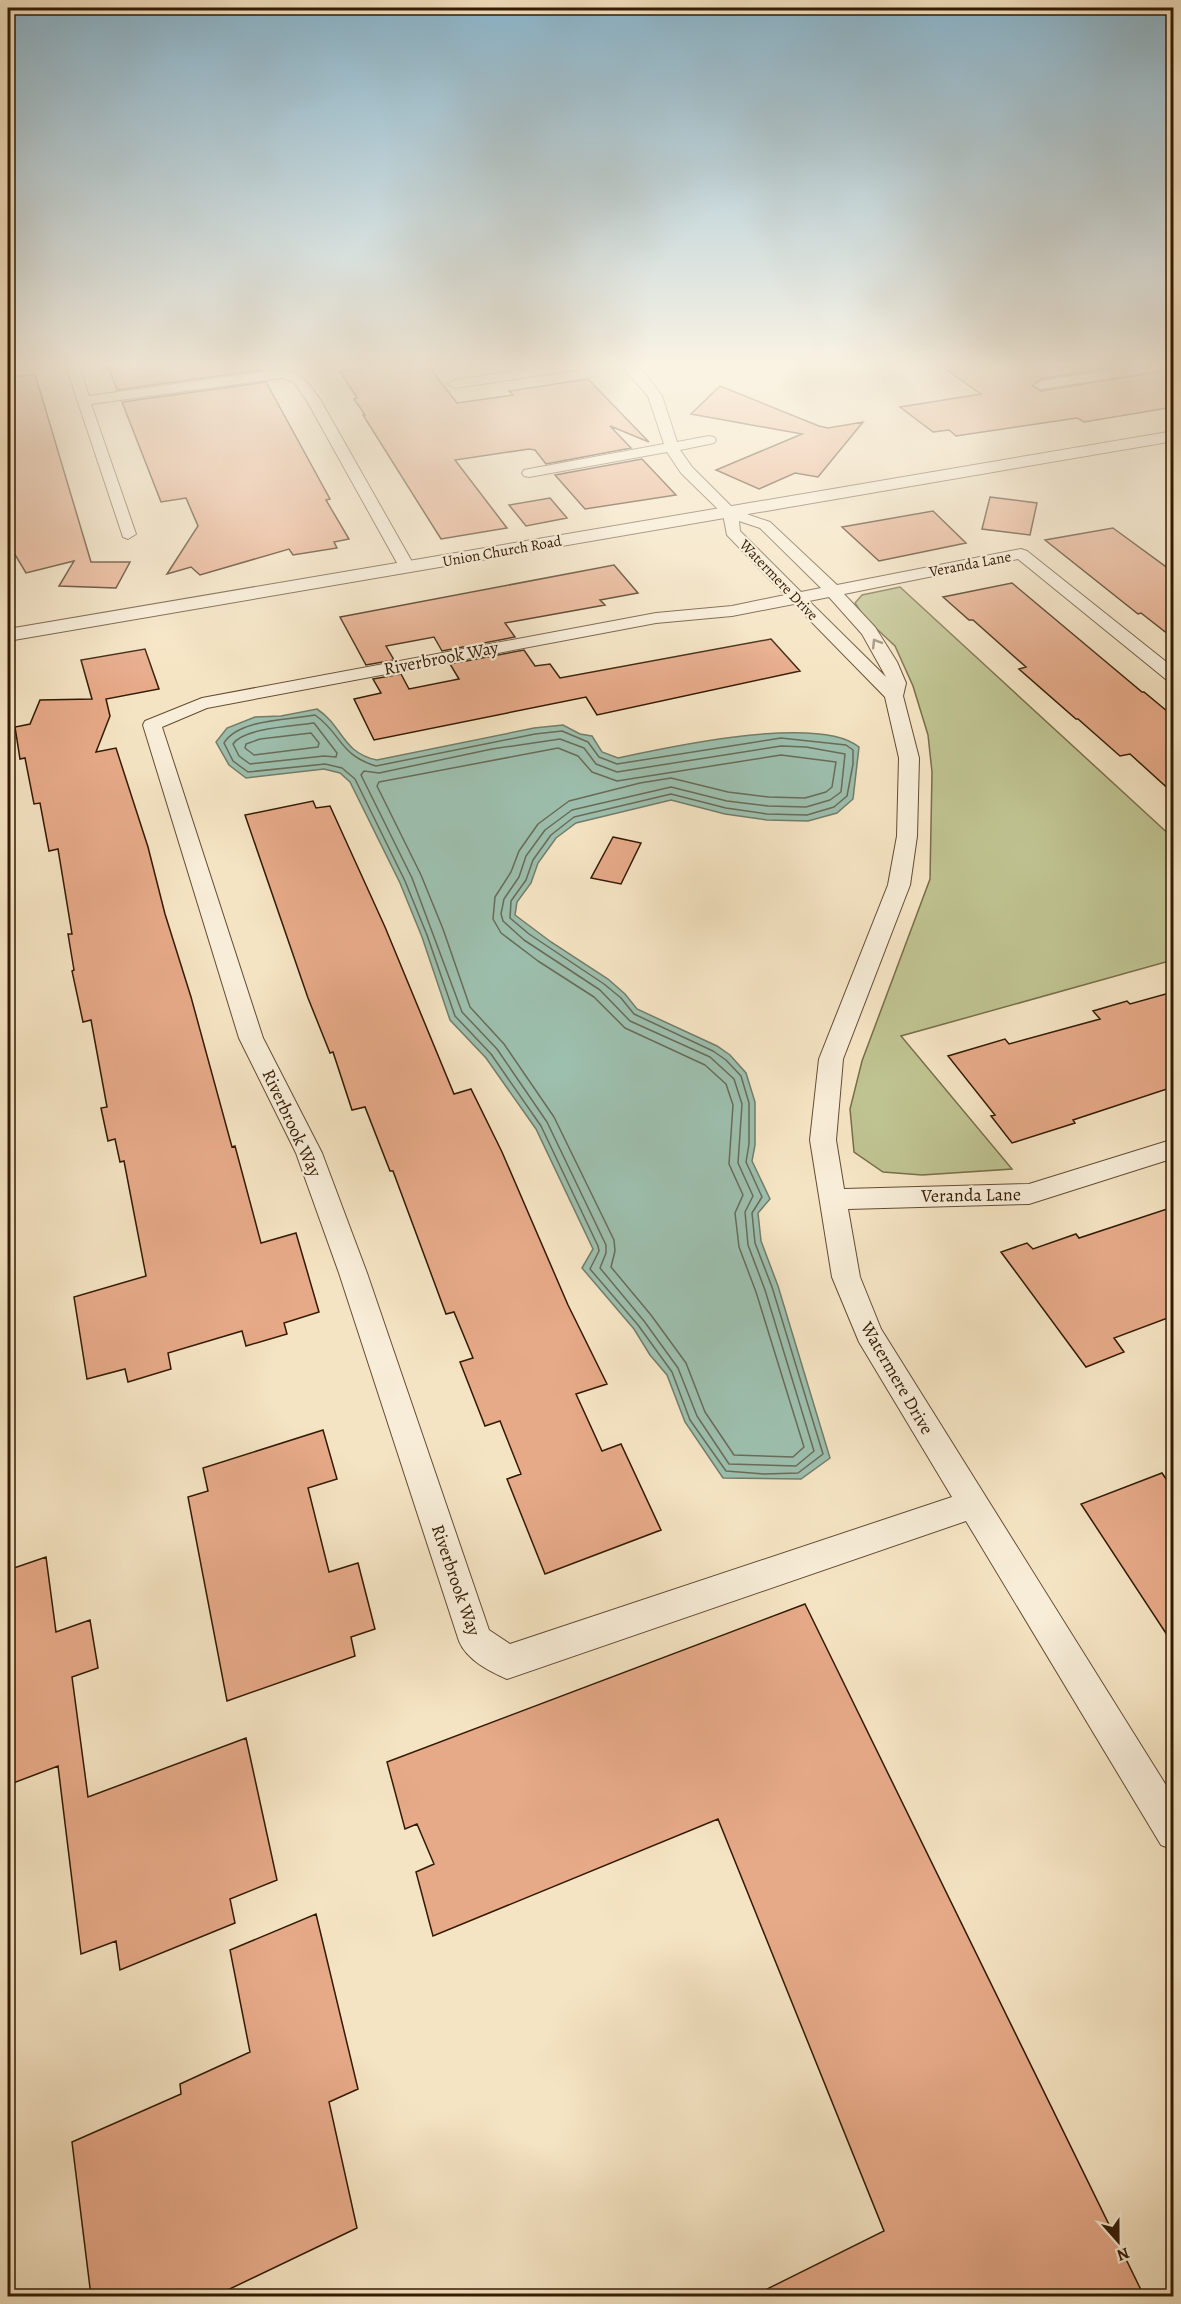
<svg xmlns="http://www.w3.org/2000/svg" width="1181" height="2304" viewBox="0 0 1181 2304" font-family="Alegreya,serif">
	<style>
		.green { fill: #bfc391; stroke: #786e4a; stroke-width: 1.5 }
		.water { fill: #9dbfae; stroke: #727d6a; stroke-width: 1.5 }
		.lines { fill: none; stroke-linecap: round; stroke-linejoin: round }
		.shore { stroke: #686c58; stroke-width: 1.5 }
		.building { fill: #e7aa89; stroke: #321a03; stroke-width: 1.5 }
		.minor-casing { stroke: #634c33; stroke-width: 2 }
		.tertiary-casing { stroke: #634c33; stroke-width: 2 }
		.minor { fill: #f8edd8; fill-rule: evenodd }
		.tertiary { fill: #f8edd8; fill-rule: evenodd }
		.oneway { stroke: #9f8e78 }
		.labels { text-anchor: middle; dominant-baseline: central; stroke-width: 4.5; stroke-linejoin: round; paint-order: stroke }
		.far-street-label { font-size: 15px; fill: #321a03; stroke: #f8edd8 }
		.street-label { font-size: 18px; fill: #321a03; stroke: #f8edd8 }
	</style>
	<rect width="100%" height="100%" fill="#f5e4c3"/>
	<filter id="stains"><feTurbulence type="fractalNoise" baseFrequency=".00333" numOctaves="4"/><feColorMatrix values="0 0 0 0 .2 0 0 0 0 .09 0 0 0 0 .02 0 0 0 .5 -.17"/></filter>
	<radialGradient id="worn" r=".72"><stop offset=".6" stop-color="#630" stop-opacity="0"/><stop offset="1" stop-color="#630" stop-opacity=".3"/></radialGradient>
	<!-- green -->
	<path class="green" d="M 900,587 L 1173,838 L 1173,960 L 901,1036 L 1012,1169 L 922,1175 L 883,1172 L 854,1152 L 850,1109 L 862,1061 L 930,879 L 932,772 L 928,735 L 913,686 L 895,646 L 865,618 L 855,603 L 862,595 Z"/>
	<!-- water -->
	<path class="water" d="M 317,709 C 343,726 342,753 377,760 L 534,728 L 563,725 L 580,734 L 592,736 L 602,752 L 618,758 C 669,747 819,714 859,747 L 853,799 L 837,813 L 808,821 L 767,820 L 725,814 L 671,800 L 576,823 L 556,838 L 538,863 L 531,883 L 517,902 L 515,915 L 551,942 L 608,979 L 625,994 L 637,1009 L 717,1046 L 730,1055 L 746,1073 L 755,1102 L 755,1145 L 752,1161 L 770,1199 L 758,1213 L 761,1241 L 778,1286 L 830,1458 L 801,1479 L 723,1478 L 685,1422 L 667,1375 L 650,1355 L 634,1329 L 582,1268 L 593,1249 L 536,1129 L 486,1058 L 450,1020 L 422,937 L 400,883 L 350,782 L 340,773 L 324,769 L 246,778 L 229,765 L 216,742 L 227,728 L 255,717 L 281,716 Z"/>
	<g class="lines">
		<!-- shore -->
		<path class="shore" d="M 315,715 C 342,734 339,755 376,766 L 535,734 L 562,731 L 588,742 L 599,757 L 617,764 L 781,738 L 846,745 L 853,750 L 853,764 L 847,796 L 834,807 L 807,815 L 767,814 L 726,808 L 671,794 L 574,817 L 551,835 L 533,860 L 526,880 L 511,901 L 510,918 L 529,934 L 604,984 L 621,998 L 634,1014 L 713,1051 L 726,1060 L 741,1076 L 749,1103 L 749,1144 L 746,1162 L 762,1197 L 752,1213 L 755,1243 L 772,1287 L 823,1454 L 798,1473 L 764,1474 L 726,1471 L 690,1420 L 672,1372 L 638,1325 L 590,1269 L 599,1251 L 598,1246 L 541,1126 L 491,1054 L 455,1016 L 427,935 L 405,881 L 355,779 L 342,768 L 325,764 L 248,772 L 233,761 L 224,743 C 238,719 289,720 315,715 Z
			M 314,723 L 337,753 L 336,757 L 324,756 L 250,764 L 239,756 L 233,744 C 243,728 295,726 314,723 Z
			M 311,733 L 319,743 L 318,747 L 254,755 L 245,748 L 246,744 L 260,739 Z
			M 560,739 L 584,748 L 596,764 L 617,772 L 781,746 L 806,747 L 845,754 L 841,792 L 830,800 L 806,807 L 768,806 L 727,801 L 671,787 L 572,810 L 545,830 L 526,856 L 519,877 L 504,899 L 501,914 L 503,921 L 524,940 L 600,990 L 630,1021 L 710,1057 L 734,1079 L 742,1104 L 738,1163 L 753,1196 L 745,1212 L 748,1245 L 765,1290 L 814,1451 L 796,1466 L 729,1464 L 697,1416 L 678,1368 L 644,1321 L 600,1268 L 606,1253 L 606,1245 L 547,1122 L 497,1049 L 462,1012 L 412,878 L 361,775 L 364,771 L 379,773 L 492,749 Z
			M 558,748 L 578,756 L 592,772 L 617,781 L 781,755 L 836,762 L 832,787 L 826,792 L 805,798 L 769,797 L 728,792 L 671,778 L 640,783 L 569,801 L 538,824 L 519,851 L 511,872 L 495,897 L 493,919 L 501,933 L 538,961 L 594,997 L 625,1028 L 705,1065 L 726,1084 L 733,1105 L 729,1164 L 743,1195 L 735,1213 L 739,1247 L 756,1292 L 804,1447 L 793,1457 L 734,1455 L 705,1412 L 686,1363 L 651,1315 L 611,1267 L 615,1251 L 614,1240 L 554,1117 L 504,1044 L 470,1007 L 443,929 L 421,875 L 377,786 L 379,782 Z"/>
	</g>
	<!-- building -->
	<path class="building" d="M 108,366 L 258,366 L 259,370 L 117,390 Z
		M 376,366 L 428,366 L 457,403 L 513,395 L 509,391 L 588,379 L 649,442 L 610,426 L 631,448 L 546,464 L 535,450 L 529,449 L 455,460 L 507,528 L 441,539 L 363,415 L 365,415 L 354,399 L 357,398 L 340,371 Z
		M 941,366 L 1120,366 L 1041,379 L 1032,386 L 1041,391 L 1168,370 L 1169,381 L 1173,380 L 1173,407 L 1084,422 L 1077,418 L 956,436 L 949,430 L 933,432 L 900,407 L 981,394 Z
		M 35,374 L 91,562 L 130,562 L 116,588 L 59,586 L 74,561 L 26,573 L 8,543 L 8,378 Z
		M 266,382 L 330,499 L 326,500 L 349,539 L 334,542 L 337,548 L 293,555 L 289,549 L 200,575 L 191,567 L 167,574 L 198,526 L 186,498 L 161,502 L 122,402 Z
		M 720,386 L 819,426 L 828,428 L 863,422 L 818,477 L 795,473 L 759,489 L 716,470 L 802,434 L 691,414 Z
		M 642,459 L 676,495 L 585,509 L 555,475 Z
		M 990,497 L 1037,503 L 1030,535 L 982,529 Z
		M 550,498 L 567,518 L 526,526 L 509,505 Z
		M 933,511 L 966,543 L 879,561 L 842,527 Z
		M 1113,528 L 1173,572 L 1173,638 L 1141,613 L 1138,614 L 1045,540 Z
		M 614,565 L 638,593 L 600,600 L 605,605 L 505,623 L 515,637 L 442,651 L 434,637 L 386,646 L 394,660 L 366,665 L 340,617 Z
		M 1012,583 L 1142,692 L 1144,692 L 1173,716 L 1173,793 L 1130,754 L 1120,756 L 1078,719 L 1076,719 L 1019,669 L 1026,667 L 973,620 L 969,620 L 943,597 Z
		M 771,639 L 800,671 L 597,715 L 586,697 L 374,740 L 354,699 L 381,693 L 373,679 L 401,674 L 409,689 L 459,679 L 450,664 L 524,650 L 535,666 L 550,664 L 560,678 Z
		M 145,649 L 159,689 L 106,699 L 110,716 L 96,752 L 116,748 L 148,847 L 165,914 L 191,997 L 232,1147 L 235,1146 L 261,1243 L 296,1233 L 319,1312 L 284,1323 L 287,1334 L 246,1346 L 242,1331 L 168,1353 L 171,1369 L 128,1382 L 125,1369 L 87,1379 L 74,1297 L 146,1276 L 124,1161 L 120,1162 L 115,1139 L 108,1141 L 101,1108 L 107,1107 L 91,1020 L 83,1022 L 72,971 L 74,970 L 68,934 L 72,934 L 58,849 L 49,851 L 40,803 L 34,804 L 25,758 L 20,759 L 15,727 L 30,724 L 40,700 L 92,699 L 81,660 Z
		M 313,801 L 316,808 L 330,806 L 385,927 L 454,1094 L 471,1089 L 502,1152 L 568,1305 L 607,1384 L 576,1394 L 602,1451 L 621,1444 L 661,1530 L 545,1574 L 507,1479 L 521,1474 L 500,1421 L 485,1426 L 460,1362 L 473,1358 L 454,1312 L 446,1314 L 393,1171 L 390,1171 L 365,1107 L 352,1110 L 333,1052 L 330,1053 L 308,998 L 245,815 Z
		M 613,837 L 641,843 L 621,884 L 591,878 Z
		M 1173,992 L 1173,1087 L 1073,1120 L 1075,1123 L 1012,1143 L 991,1116 L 995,1115 L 948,1056 L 1005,1039 L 1009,1044 L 1100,1019 L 1093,1011 L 1127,1001 L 1130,1004 Z
		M 1173,1207 L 1173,1316 L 1114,1338 L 1124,1352 L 1086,1367 L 1001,1252 L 1027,1243 L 1033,1249 L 1076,1234 L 1079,1238 Z
		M 323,1430 L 337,1479 L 308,1488 L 329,1572 L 358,1563 L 375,1629 L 351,1637 L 355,1656 L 227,1701 L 188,1497 L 208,1491 L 203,1468 Z
		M 1162,1473 L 1173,1489 L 1173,1644 L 1081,1504 Z
		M 46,1557 L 56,1632 L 90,1620 L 98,1668 L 72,1677 L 88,1797 L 246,1738 L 277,1880 L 230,1899 L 235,1923 L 120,1970 L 116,1941 L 81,1954 L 58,1766 L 8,1785 L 8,1570 Z
		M 805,1604 L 1144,2296 L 753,2296 L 884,2231 L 718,1819 L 433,1936 L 416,1872 L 434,1864 L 417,1824 L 405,1829 L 387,1762 Z
		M 316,1914 L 358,2089 L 329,2102 L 357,2228 L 215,2296 L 91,2296 L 72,2142 L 181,2094 L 180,2084 L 250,2052 L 230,1950 Z"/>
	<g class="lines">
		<!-- minor casing -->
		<g class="minor-casing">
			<path id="minor" d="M 66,366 L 79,366 L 89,396 L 273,370 C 301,371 306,379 321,401 L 415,567 L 407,572 L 401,570 L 307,401 L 294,382 L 282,378 L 91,404 L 136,534 L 128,539 L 123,537 Z
				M 548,366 L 582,366 L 576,370 L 455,388 L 448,384 L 455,380 Z
				M 621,366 L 635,366 L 647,376 L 662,396 L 677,442 L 709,436 L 714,437 L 716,440 L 714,443 L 680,450 L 692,467 L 735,510 L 770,522 L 837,585 L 1021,549 L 1027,551 L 1174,668 L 1174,682 L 1168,681 L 1018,559 L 844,594 L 875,627 L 897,662 L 906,683 L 903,696 L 919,758 L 917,836 L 910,885 L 843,1059 L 836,1140 L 844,1189 L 1029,1184 L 1174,1139 L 1174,1158 L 1029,1204 L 848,1209 L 860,1277 L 881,1329 L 1174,1798 L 1174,1850 L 1161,1845 L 966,1521 L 507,1679 C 489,1671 467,1660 459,1641 L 339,1273 L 296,1153 L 239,1038 L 143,725 L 145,721 L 202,698 L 656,613 L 732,606 L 785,595 L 727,535 L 723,514 L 681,473 L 667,452 L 529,477 L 524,476 L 522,473 L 524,470 L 529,469 L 664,444 L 648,396 ZM 739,521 L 760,528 L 821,588 L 801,592 L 740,531 ZM 829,597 L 862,634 L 886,677 L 809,601 ZM 794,604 L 885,697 L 899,758 L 897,836 L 888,885 L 819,1059 L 810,1140 L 832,1277 L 859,1342 L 952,1497 L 510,1644 L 489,1630 L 367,1273 L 322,1153 L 263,1038 L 162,727 L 207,708 L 656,623 L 732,616 Z
				M 1137,366 L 1170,366 L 1164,370 L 1041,389 L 1034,385 L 1041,381 Z"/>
		</g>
		<!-- tertiary casing -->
		<g class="tertiary-casing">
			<path id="tertiary" d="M 1174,431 L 1174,441 L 8,641 L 8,629 Z"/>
		</g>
		<!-- minor -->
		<use href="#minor" class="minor"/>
		<!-- tertiary -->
		<use href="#tertiary" class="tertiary"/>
	</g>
	<!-- one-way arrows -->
	<defs><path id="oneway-chevron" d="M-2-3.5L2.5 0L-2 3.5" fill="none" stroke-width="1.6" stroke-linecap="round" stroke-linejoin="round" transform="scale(1.5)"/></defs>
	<use class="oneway" href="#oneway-chevron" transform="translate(876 643) rotate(-122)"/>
	<!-- sky -->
	<linearGradient id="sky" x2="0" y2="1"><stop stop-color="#8ab8d1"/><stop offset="0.53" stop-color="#faf3e4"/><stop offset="1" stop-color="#faf3e4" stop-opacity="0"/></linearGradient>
	<rect width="1181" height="689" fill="url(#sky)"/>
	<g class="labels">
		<!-- far-street labels -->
		<g class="far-street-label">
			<text transform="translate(502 551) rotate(-10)">Union Church Road</text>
			<text transform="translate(970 564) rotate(-11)">Veranda Lane</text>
			<text transform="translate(779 580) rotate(46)">Watermere Drive</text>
		</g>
		<!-- street labels -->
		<g class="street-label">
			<text transform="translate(441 658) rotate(-11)">Riverbrook Way</text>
			<text transform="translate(292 1123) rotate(65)">Riverbrook Way</text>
			<text transform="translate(971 1195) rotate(-1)">Veranda Lane</text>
			<text transform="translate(897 1378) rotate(60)">Watermere Drive</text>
			<text transform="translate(456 1580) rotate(71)">Riverbrook Way</text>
		</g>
	</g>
	<!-- margin -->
	<rect width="1181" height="2304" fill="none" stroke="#f5e4c3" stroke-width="30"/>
	<rect x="9" y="9" width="1163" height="2286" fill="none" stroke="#321a03" stroke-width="3"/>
	<rect x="15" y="15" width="1151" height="2274" fill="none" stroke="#321a03" stroke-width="1.5"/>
	<!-- north arrow -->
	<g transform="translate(1118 2241) rotate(159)" stroke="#f8edd8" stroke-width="4.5" paint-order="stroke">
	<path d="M0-4.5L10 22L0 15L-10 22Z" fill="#321a03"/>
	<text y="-9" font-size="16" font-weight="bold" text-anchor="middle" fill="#321a03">N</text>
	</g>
	<rect width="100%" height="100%" filter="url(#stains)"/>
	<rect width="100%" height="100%" fill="url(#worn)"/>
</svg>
